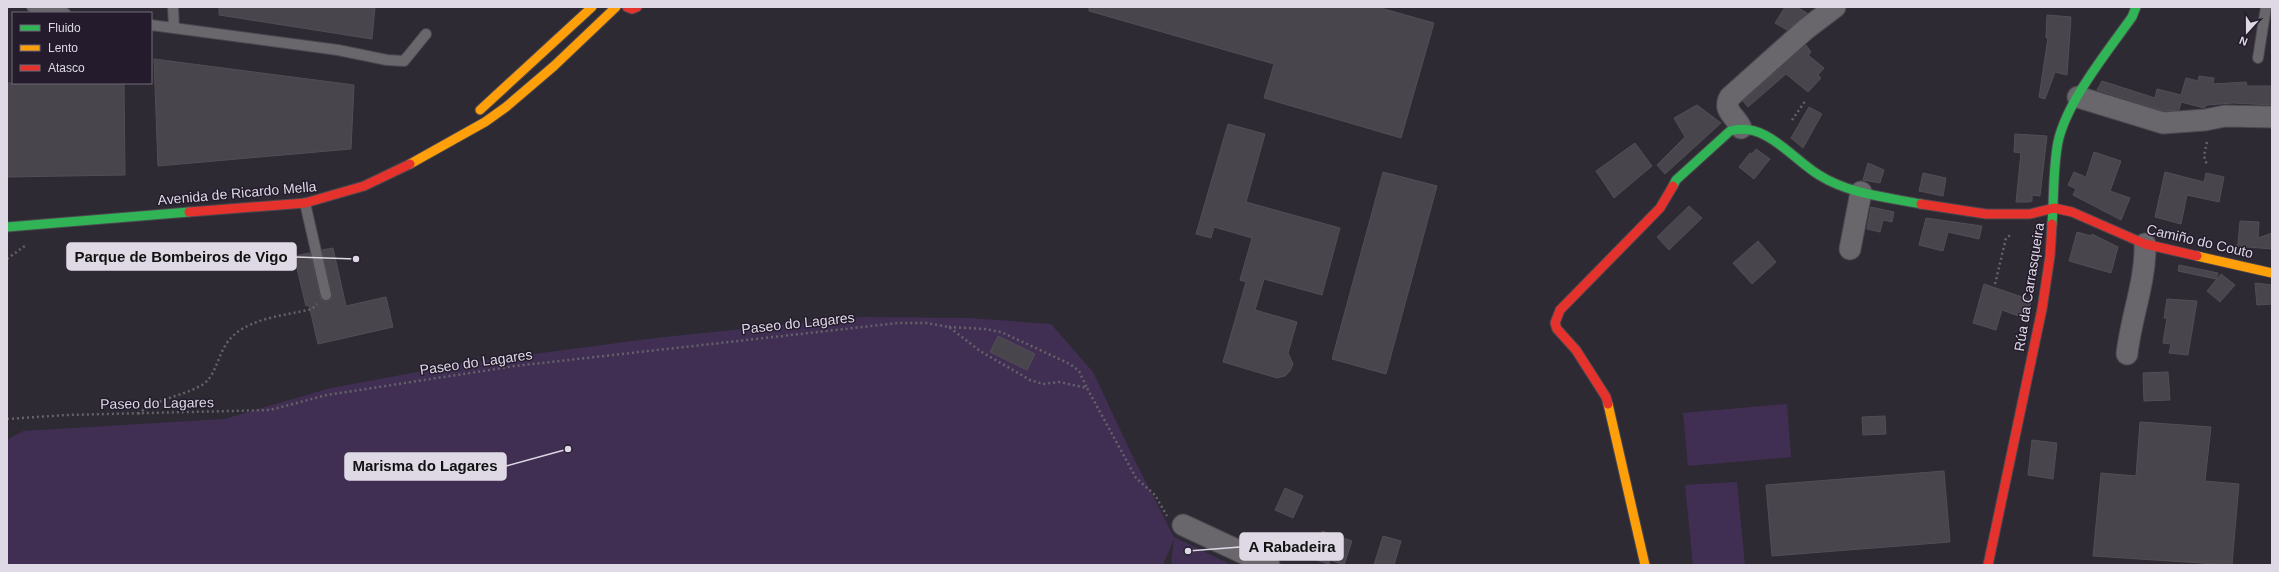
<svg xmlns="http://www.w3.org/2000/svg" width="2279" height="572" viewBox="0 0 2279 572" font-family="Arial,sans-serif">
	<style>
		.green { fill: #412f53 }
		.building { fill: #49454d; stroke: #514e56 }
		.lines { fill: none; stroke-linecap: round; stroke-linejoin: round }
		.lane-casing { stroke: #4b474f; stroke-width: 12 }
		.street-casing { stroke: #4b474f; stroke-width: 23 }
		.fast-casing { stroke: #4b474f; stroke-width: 11 }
		.slow-casing { stroke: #4b474f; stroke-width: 11 }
		.jam-casing { stroke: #4b474f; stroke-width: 11 }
		.path { stroke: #656269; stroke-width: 2.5; stroke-dasharray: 2 3; stroke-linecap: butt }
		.lane { stroke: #69666c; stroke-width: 10 }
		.street { stroke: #69666c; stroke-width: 21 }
		.fast { stroke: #30b455; stroke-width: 9 }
		.slow { stroke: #ff9f0a; stroke-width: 9 }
		.jam { stroke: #e5322d; stroke-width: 9 }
		.labels { text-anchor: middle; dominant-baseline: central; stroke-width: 3; stroke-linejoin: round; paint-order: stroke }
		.street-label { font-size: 14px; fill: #ded9e5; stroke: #241c2d }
		.leader { fill: none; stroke: #ded9e5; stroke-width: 1.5 }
		.callout-dot { fill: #ded9e5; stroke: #241c2d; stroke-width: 1.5 }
		.callout { fill: #ded9e5; stroke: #ded9e5; stroke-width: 1.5 }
		.callout-label { font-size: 15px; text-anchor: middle; font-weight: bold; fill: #111 }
	</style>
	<rect width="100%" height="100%" fill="#2e2a33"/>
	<!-- green -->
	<path class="green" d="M 860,317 L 969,318 L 1051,324 L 1093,372 L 1133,457 L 1174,537 L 1232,565 L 1171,565 L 1174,539 L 1163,565 L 7,565 L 7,440 L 23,431 L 224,419 L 331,388 L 460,364 L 655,338 Z
		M 1787,404 L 1791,457 L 1688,466 L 1683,413 Z
		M 1737,482 L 1745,565 L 1693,565 L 1685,485 Z"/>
	<!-- building -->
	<path class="building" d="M 219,7 L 375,7 L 372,39 L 219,15 Z
		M 1089,7 L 1377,7 L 1434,23 L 1401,138 L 1264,98 L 1274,64 L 1089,11 Z
		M 1785,7 L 1797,7 L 1807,13 L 1787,30 L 1775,23 Z
		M 2047,15 L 2071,17 L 2067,75 L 2055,72 L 2045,99 L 2039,97 L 2048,38 L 2046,38 Z
		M 1806,45 L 1811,52 L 1808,55 L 1824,68 L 1818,75 L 1821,78 L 1808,92 L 1786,74 L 1748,107 L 1743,101 Z
		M 154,59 L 354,85 L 351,149 L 158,166 Z
		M 2199,76 L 2214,78 L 2213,84 L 2246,82 L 2247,86 L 2272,86 L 2272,105 L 2233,103 L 2207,105 L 2204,108 L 2181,102 L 2179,110 L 2164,111 L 2097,90 L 2102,81 L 2155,98 L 2157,89 L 2181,95 L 2186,78 L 2198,81 Z
		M 7,83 L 124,83 L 125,175 L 7,177 Z
		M 1697,105 L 1721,123 L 1665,174 L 1657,165 L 1685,137 L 1674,118 Z
		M 1809,107 L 1822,114 L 1803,148 L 1791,138 Z
		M 1228,124 L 1265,134 L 1246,202 L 1340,228 L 1322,295 L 1264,279 L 1255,310 L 1297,322 L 1288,353 L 1293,364 L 1290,371 L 1285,376 L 1277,378 L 1223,362 L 1246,282 L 1240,280 L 1252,238 L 1214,227 L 1211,238 L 1196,234 Z
		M 2015,134 L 2047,136 L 2040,196 L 2032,195 L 2032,201 L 2028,202 L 2016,202 L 2021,153 L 2014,152 Z
		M 1635,143 L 1652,166 L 1614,198 L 1596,171 Z
		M 1756,149 L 1770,159 L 1754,179 L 1739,167 L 1750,153 L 1752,154 Z
		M 2094,152 L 2121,161 L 2110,191 L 2130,198 L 2121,220 L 2073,195 L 2076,189 L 2068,185 L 2074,172 L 2086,177 Z
		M 1868,163 L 1884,170 L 1880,183 L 1863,180 Z
		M 1383,172 L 1437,186 L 1386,374 L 1332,359 Z
		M 2165,172 L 2204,182 L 2206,173 L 2224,177 L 2219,202 L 2187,195 L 2181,224 L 2155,217 Z
		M 1923,173 L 1946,178 L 1943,196 L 1919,191 Z
		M 1689,206 L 1702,218 L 1669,250 L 1657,237 Z
		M 1871,207 L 1894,212 L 1892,222 L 1883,220 L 1880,232 L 1867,229 Z
		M 1926,218 L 1982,226 L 1979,239 L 1948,232 L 1943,251 L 1919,245 Z
		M 2240,221 L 2259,222 L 2258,238 L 2272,233 L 2272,249 L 2235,246 L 2238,244 Z
		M 2077,232 L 2091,236 L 2092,234 L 2118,247 L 2111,273 L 2069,261 Z
		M 1758,241 L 1776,262 L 1752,284 L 1733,263 Z
		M 333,248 L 346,306 L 386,297 L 393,327 L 318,344 L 309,305 L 306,306 L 294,256 L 310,253 L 320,296 L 322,300 L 327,301 L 331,299 L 332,294 L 322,250 Z
		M 2179,265 L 2218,273 L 2216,279 L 2178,271 Z
		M 2221,274 L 2235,285 L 2220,302 L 2207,291 Z
		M 2255,283 L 2272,285 L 2272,304 L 2257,305 Z
		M 1984,284 L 2031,300 L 2027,319 L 2002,310 L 1996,330 L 1973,323 Z
		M 2167,299 L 2197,301 L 2188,355 L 2169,353 L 2171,344 L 2163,343 L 2167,318 L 2164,318 Z
		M 998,336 L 1035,354 L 1027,370 L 990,352 Z
		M 2168,372 L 2170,400 L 2144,401 L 2143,373 Z
		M 1885,416 L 1886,434 L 1863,435 L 1862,417 Z
		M 2140,422 L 2211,427 L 2205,481 L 2239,484 L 2232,565 L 2093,556 L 2101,473 L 2136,476 Z
		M 2032,440 L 2057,443 L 2053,479 L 2028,475 Z
		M 1944,471 L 1950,542 L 1772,556 L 1766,485 Z
		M 1285,488 L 1303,496 L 1293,518 L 1275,510 Z
		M 1322,531 L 1352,541 L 1344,565 L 1330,560 L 1329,564 L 1313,559 Z
		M 1383,536 L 1401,541 L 1394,565 L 1374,565 Z"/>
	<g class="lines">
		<!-- lane casing -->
		<g class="lane-casing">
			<path id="lane" d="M 32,7 L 65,13
				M 173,7 L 174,28
				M 151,25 L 338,50 L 387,60 L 404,61 L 426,34
				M 2258,58 L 2266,7
				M 305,203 L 326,295"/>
		</g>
		<!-- street casing -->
		<g class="street-casing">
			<path id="street" d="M 2078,97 L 2163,123 L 2205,120 L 2225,116 L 2272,117
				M 1741,128 C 1736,116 1722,111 1730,97 L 1806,29 L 1835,7
				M 1850,249 L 1861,192
				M 2127,354 C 2131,317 2146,281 2145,244
				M 1183,525 L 1269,565"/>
		</g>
		<!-- fast casing -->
		<g class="fast-casing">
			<path id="fast" d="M 1673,186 L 1676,180 L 1730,131 C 1766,121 1791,158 1819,175 C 1849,194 1886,197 1921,204
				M 2052,224 C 2054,198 2053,167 2058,142 C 2067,101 2108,51 2132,17 L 2136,7
				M 7,227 L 189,212"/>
		</g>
		<!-- slow casing -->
		<g class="slow-casing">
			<path id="slow" d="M 480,110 L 592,7
				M 410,164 L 485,122 L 506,107 L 554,66 L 616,7
				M 2197,256 L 2272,273
				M 1608,404 L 1645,565"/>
		</g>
		<!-- jam casing -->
		<g class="jam-casing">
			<path id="jam" d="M 627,7 L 632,9 L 637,7
				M 1921,204 L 1986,214 L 2030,214 L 2054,208 L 2072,212 L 2145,244 L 2197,256
				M 189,212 L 305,203 L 364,186 L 410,164
				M 1608,404 L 1606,397 L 1576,350 L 1557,329 L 1555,323 L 1560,310 L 1660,208 L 1673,186
				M 1988,565 L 2042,309 L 2050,256 L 2052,224"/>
		</g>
		<!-- path -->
		<path class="path" d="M 1792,120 L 1806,100
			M 2207,142 L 2204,156 L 2207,165
			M 7,259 L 26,245
			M 1995,284 L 2006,238 L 2012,234
			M 949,327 L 985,329 L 1001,332 L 1070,364 L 1079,371 L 1087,388
			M 138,414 C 157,398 181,397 202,385 C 215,377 217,359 225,346 C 241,318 284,316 312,309 L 317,304
			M 7,419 L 67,415 L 270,410 L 327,395 L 515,366 L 898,323 L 926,323 L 949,327 L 980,351 L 1030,380 L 1043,384 L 1059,382 L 1087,388 L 1136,478 L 1155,495 L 1167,516"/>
		<!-- lane -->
		<use href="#lane" class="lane"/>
		<!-- street -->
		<use href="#street" class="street"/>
		<!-- fast -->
		<use href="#fast" class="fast"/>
		<!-- slow -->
		<use href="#slow" class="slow"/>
		<!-- jam -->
		<use href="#jam" class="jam"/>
	</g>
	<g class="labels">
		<!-- street labels -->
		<g class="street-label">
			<text transform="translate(237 193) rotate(-5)">Avenida de Ricardo Mella</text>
			<text transform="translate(2200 241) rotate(13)">Camiño do Couto</text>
			<text transform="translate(2029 287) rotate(-81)">Rúa da Carrasqueira</text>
			<text transform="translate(798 323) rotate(-6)">Paseo do Lagares</text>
			<text transform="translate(476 362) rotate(-8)">Paseo do Lagares</text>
			<text transform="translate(157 403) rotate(-1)">Paseo do Lagares</text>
		</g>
	</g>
	<!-- callouts -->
	<path class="leader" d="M356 259L296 257M568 449L506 466M1188 551L1240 547"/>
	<g class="callout-dot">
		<circle cx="356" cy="259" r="4"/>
		<circle cx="568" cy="449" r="4"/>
		<circle cx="1188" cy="551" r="4"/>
	</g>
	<g class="callout">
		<rect x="67" y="243" width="229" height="27" rx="4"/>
		<rect x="345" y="453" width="161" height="27" rx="4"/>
		<rect x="1240" y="533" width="103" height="27" rx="4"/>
	</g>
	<g class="callout-label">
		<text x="181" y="262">Parque de Bombeiros de Vigo</text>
		<text x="425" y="471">Marisma do Lagares</text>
		<text x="1292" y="552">A Rabadeira</text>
	</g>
	<!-- border -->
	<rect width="2279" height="572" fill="none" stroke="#ded9e5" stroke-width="16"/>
	<!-- legend -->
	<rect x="12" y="12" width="140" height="72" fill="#241c2d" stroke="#6e6877"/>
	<rect x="20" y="25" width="20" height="6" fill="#30b455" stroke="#6e6877"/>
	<text x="48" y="32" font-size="12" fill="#ded9e5">Fluido</text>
	<rect x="20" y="45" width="20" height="6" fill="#ff9f0a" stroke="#6e6877"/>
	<text x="48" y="52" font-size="12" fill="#ded9e5">Lento</text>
	<rect x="20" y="65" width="20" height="6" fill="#e5322d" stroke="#6e6877"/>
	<text x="48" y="72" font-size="12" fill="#ded9e5">Atasco</text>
	<!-- north arrow -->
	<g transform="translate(2247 32) rotate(201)" stroke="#241c2d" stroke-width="3" paint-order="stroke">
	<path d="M0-3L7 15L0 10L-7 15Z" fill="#ded9e5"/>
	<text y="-6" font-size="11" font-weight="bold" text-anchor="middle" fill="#ded9e5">N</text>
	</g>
</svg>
